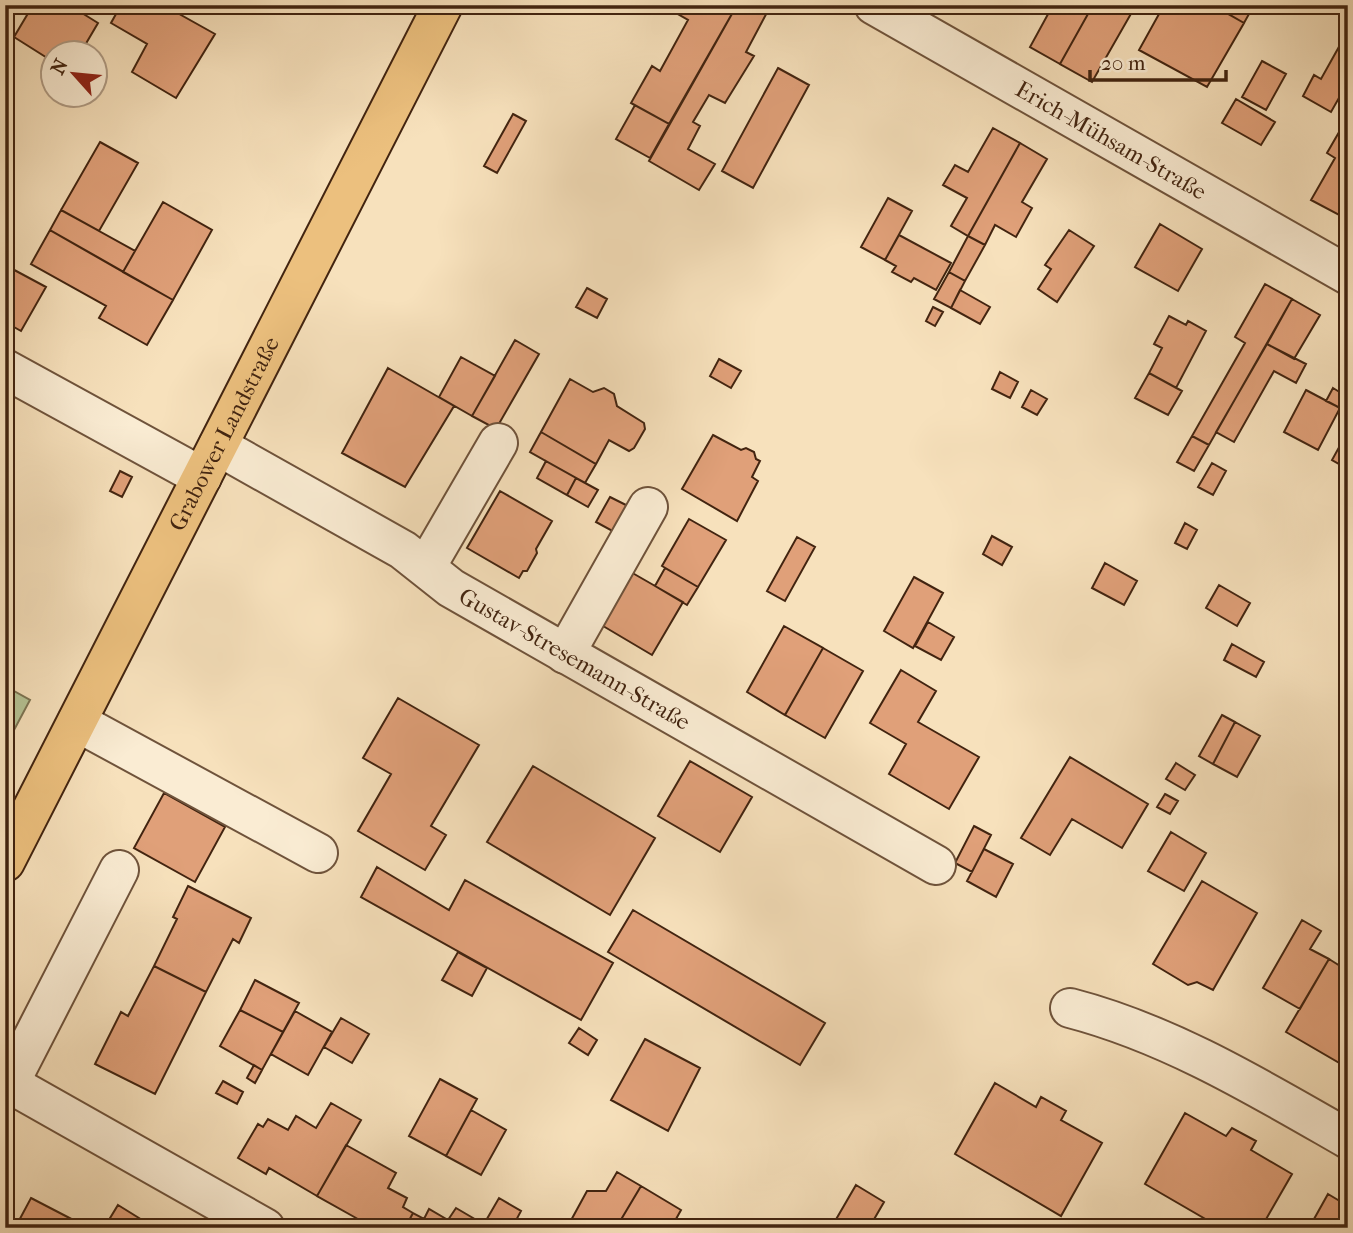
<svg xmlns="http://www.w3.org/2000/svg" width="1353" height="1233" viewBox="0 0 1353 1233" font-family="'IM FELL French Canon',serif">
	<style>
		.green { fill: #b6c496; stroke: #7c7453; stroke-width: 2 }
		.building { fill: #e0a079; stroke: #422410; stroke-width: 2 }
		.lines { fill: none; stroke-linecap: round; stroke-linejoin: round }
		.minor-casing { stroke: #6f533b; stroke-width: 42 }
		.major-casing { stroke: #422410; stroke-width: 42 }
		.minor { stroke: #faecd3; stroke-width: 38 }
		.major { stroke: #ecc07e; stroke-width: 38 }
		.labels { text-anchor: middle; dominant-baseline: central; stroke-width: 7; stroke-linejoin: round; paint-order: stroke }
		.street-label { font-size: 23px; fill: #422410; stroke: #faecd3 }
	</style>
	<rect width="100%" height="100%" fill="#f7e1bc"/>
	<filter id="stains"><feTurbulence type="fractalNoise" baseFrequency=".00286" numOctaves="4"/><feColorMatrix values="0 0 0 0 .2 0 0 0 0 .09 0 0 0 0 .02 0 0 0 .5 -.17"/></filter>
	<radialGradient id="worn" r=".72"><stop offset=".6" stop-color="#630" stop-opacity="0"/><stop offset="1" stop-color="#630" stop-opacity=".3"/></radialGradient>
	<!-- green -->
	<path class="green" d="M 5,686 L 30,700 L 5,747 Z"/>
	<!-- building -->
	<path class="building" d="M 33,5 L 69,5 L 98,23 L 81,52 L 52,52 L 52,61 L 14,37 Z
		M 121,5 L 163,5 L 215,34 L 176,98 L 132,72 L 147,44 L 111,23 Z
		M 662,5 L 737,5 L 669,124 L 631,103 L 652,66 L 660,71 L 688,20 Z
		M 737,5 L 771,5 L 746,52 L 754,56 L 725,103 L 709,95 L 693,122 L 700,126 L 688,149 L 715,164 L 699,190 L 649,161 Z
		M 1053,5 L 1093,5 L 1060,64 L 1030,47 Z
		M 1093,5 L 1136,5 L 1092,82 L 1060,64 Z
		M 1164,5 L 1213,5 L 1244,23 L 1207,87 L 1139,50 Z
		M 1217,5 L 1254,5 L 1244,23 L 1216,7 Z
		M 1340,45 L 1348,50 L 1348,82 L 1331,112 L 1303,96 L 1314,75 L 1321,79 Z
		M 1262,61 L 1286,74 L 1266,110 L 1242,97 Z
		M 778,68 L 809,85 L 753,188 L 722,171 Z
		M 1236,99 L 1275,122 L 1261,145 L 1222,123 Z
		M 635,105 L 669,124 L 650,158 L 616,139 Z
		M 513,114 L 526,121 L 497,173 L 484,166 Z
		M 1346,120 L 1348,121 L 1348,204 L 1341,216 L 1311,200 L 1335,158 L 1327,153 Z
		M 993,128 L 1020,143 L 968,236 L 951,226 L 967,198 L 943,185 L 955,165 L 968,172 Z
		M 100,142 L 138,163 L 99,231 L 61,210 Z
		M 1020,143 L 1047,159 L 1022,202 L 1032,208 L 1016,237 L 995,225 L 985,245 L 968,236 Z
		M 888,198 L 912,211 L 885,260 L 861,247 Z
		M 163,202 L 212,230 L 173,300 L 123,272 Z
		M 61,210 L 135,251 L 123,272 L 50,230 Z
		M 1160,224 L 1202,249 L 1178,291 L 1135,267 Z
		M 50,230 L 173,300 L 147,345 L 99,318 L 106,306 L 31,264 Z
		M 1069,230 L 1094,246 L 1057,302 L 1038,289 L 1051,269 L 1045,265 Z
		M 899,235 L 951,263 L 936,290 L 914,278 L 911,282 L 892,272 L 896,266 L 885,260 Z
		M 968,236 L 985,245 L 965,281 L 949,272 Z
		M 5,265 L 46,287 L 21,331 L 5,322 Z
		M 949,272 L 965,281 L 951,308 L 934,299 Z
		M 1265,284 L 1292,299 L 1209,445 L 1192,436 L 1245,343 L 1235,337 Z
		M 587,288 L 607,299 L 597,318 L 576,307 Z
		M 960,290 L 990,307 L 980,324 L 951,308 Z
		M 1292,299 L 1320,315 L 1294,359 L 1267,344 Z
		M 933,307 L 943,312 L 935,326 L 926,321 Z
		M 1169,316 L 1186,325 L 1188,321 L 1206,331 L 1176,388 L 1149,373 L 1162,348 L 1154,344 Z
		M 515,340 L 539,354 L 496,429 L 472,416 Z
		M 1267,344 L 1306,364 L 1296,383 L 1274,371 L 1234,442 L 1216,432 Z
		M 461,357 L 495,376 L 472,416 L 439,397 Z
		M 719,359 L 741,371 L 731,388 L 710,376 Z
		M 388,368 L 454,406 L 405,487 L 342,453 Z
		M 1000,372 L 1018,382 L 1010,398 L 992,389 Z
		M 1149,373 L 1182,391 L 1168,415 L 1135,398 Z
		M 570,379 L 593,392 L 604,388 L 614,394 L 617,406 L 644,423 L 645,429 L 634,448 L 629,451 L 609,440 L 596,464 L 541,432 Z
		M 1333,388 L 1346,396 L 1340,408 L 1326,401 Z
		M 1031,390 L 1047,399 L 1037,415 L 1022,407 Z
		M 1306,390 L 1340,408 L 1318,450 L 1284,432 Z
		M 1348,431 L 1348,469 L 1332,460 Z
		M 541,432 L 596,464 L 585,483 L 530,452 Z
		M 713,435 L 741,450 L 746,448 L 754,452 L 756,459 L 760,461 L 752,477 L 758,481 L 737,521 L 682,489 Z
		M 1192,436 L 1209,445 L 1194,471 L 1177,462 Z
		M 546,461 L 576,478 L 567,495 L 537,478 Z
		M 1212,463 L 1226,471 L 1213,495 L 1198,487 Z
		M 120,471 L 132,477 L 122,497 L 110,491 Z
		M 576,478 L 598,490 L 588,507 L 567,495 Z
		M 500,491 L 552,521 L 536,549 L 537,553 L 527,571 L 523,571 L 519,578 L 467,548 Z
		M 610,497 L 630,507 L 616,533 L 596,522 Z
		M 689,519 L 726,540 L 698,587 L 662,566 Z
		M 1185,523 L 1197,530 L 1187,549 L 1175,543 Z
		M 992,536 L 1012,547 L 1002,565 L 983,554 Z
		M 797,537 L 815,547 L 785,601 L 767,591 Z
		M 1105,563 L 1137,581 L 1124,605 L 1092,588 Z
		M 665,568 L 698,587 L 687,605 L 655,586 Z
		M 629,571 L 683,602 L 652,655 L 598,623 Z
		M 914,577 L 943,593 L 913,648 L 884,631 Z
		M 1219,585 L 1250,603 L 1237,626 L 1206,608 Z
		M 928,622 L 954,637 L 941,660 L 915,646 Z
		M 784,626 L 823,648 L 785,715 L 747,692 Z
		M 1232,644 L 1264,662 L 1256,677 L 1224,660 Z
		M 823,648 L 863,671 L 825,738 L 785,715 Z
		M 901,670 L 936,691 L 918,722 L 979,757 L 949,809 L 889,774 L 906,744 L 870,723 Z
		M 398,698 L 479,745 L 431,826 L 446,835 L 425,870 L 358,831 L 391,774 L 363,758 Z
		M 1222,715 L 1235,722 L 1213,764 L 1199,756 Z
		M 1235,722 L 1260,736 L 1237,777 L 1213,764 Z
		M 1070,757 L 1148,804 L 1122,848 L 1072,819 L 1050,855 L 1021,838 Z
		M 690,761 L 752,797 L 720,852 L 658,816 Z
		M 1176,763 L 1195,775 L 1185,790 L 1166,779 Z
		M 533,766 L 655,838 L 610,915 L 487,842 Z
		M 164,793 L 225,827 L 195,882 L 134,848 Z
		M 1165,794 L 1178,801 L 1170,814 L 1157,807 Z
		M 974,826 L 991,835 L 972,872 L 955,863 Z
		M 1171,832 L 1206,853 L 1184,891 L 1148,871 Z
		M 984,849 L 1013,864 L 996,897 L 967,881 Z
		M 377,867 L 449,910 L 465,880 L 613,963 L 581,1020 L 361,897 Z
		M 1202,881 L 1257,913 L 1213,990 L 1197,982 L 1188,985 L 1153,964 Z
		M 188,886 L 251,918 L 239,943 L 233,939 L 206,992 L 154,966 L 177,919 L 173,917 Z
		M 633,910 L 825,1023 L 800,1065 L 608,952 Z
		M 1302,920 L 1321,931 L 1310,949 L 1329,959 L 1300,1009 L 1263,988 Z
		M 458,952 L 487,968 L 472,996 L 442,980 Z
		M 1329,959 L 1348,971 L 1348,1068 L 1286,1032 Z
		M 154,966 L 206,992 L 155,1094 L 95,1064 L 121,1012 L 128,1016 Z
		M 255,980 L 299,1003 L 283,1032 L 240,1010 Z
		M 240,1010 L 283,1032 L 262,1070 L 220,1046 Z
		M 295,1011 L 332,1032 L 308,1075 L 271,1054 Z
		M 341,1018 L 369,1034 L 352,1063 L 324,1047 Z
		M 579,1028 L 597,1040 L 588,1055 L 569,1043 Z
		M 645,1039 L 700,1068 L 668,1131 L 611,1100 Z
		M 254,1065 L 262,1070 L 255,1083 L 247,1078 Z
		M 440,1079 L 477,1099 L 446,1156 L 409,1136 Z
		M 223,1081 L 243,1092 L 237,1104 L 216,1093 Z
		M 995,1083 L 1036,1107 L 1041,1097 L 1066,1111 L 1061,1120 L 1102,1143 L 1061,1216 L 955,1154 Z
		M 331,1103 L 361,1120 L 317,1196 L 269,1168 L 266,1174 L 238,1158 L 258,1124 L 263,1127 L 268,1119 L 288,1130 L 296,1116 L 316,1128 Z
		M 471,1110 L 506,1130 L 481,1175 L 446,1156 Z
		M 1185,1113 L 1226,1136 L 1232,1128 L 1256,1141 L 1251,1150 L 1292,1174 L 1261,1228 L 1221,1228 L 1145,1184 Z
		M 346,1145 L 396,1173 L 388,1188 L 407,1198 L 403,1207 L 413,1213 L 405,1228 L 362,1228 L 365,1223 L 317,1196 Z
		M 617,1172 L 641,1186 L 616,1228 L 575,1228 L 569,1224 L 587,1191 L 606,1191 Z
		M 856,1185 L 884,1202 L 869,1228 L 831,1228 Z
		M 641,1186 L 681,1210 L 671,1228 L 616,1228 Z
		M 1328,1194 L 1348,1206 L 1348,1228 L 1309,1228 Z
		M 31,1198 L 85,1226 L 84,1228 L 15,1228 Z
		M 499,1198 L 521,1211 L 512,1228 L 490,1228 L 484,1224 Z
		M 118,1205 L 155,1228 L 104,1228 Z
		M 456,1208 L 490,1228 L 405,1228 L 413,1213 L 424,1219 L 429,1209 L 448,1220 Z"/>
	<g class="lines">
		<!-- minor casing -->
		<g class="minor-casing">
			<g id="minor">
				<path id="s1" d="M 874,5 L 1348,275"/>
				<path d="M 5,369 L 202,477"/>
				<path id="s2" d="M 218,446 L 403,550 L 451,588 L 936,865"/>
				<path d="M 426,567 L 498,443"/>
				<path d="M 565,654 L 648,507"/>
				<path d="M 77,722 L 318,853"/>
				<path d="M 1070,1008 C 1170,1034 1259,1088 1348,1139"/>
				<path d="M 5,1081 L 265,1228"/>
				<path d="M 5,1092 L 119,870"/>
			</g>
		</g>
		<!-- major casing -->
		<g class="major-casing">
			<g id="major">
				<path id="s3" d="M 5,862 L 443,5"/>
			</g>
		</g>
		<!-- minor -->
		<use href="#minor" class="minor"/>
		<!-- major -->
		<use href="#major" class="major"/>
	</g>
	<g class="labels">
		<!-- street labels -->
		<g class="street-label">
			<text stroke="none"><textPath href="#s1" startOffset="273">Erich-Mühsam-Straße</textPath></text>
			<text stroke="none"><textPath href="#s3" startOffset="481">Grabower Landstraße</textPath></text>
			<text stroke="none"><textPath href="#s2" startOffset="416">Gustav-Stresemann-Straße</textPath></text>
		</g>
	</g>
	<!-- margin -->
	<rect width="1353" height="1233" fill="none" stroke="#f7e1bc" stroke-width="28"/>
	<rect x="7" y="7" width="1339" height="1219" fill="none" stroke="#422410" stroke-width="3.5"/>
	<rect x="14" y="14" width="1325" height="1205" fill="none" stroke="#422410" stroke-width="2"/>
	<!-- north arrow -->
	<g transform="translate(74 74) rotate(297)"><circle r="33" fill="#faecd3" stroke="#b09c85" stroke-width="2"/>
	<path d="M0-5L12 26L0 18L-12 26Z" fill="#8f2418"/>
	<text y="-10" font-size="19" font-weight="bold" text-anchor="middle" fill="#422410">N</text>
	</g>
	<!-- scale -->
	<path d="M1090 70v10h136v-10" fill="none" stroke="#422410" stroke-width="3.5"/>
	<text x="1101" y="70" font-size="21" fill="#422410" stroke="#faecd3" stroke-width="5" paint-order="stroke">20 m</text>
	<rect width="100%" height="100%" filter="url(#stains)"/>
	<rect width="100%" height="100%" fill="url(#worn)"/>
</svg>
